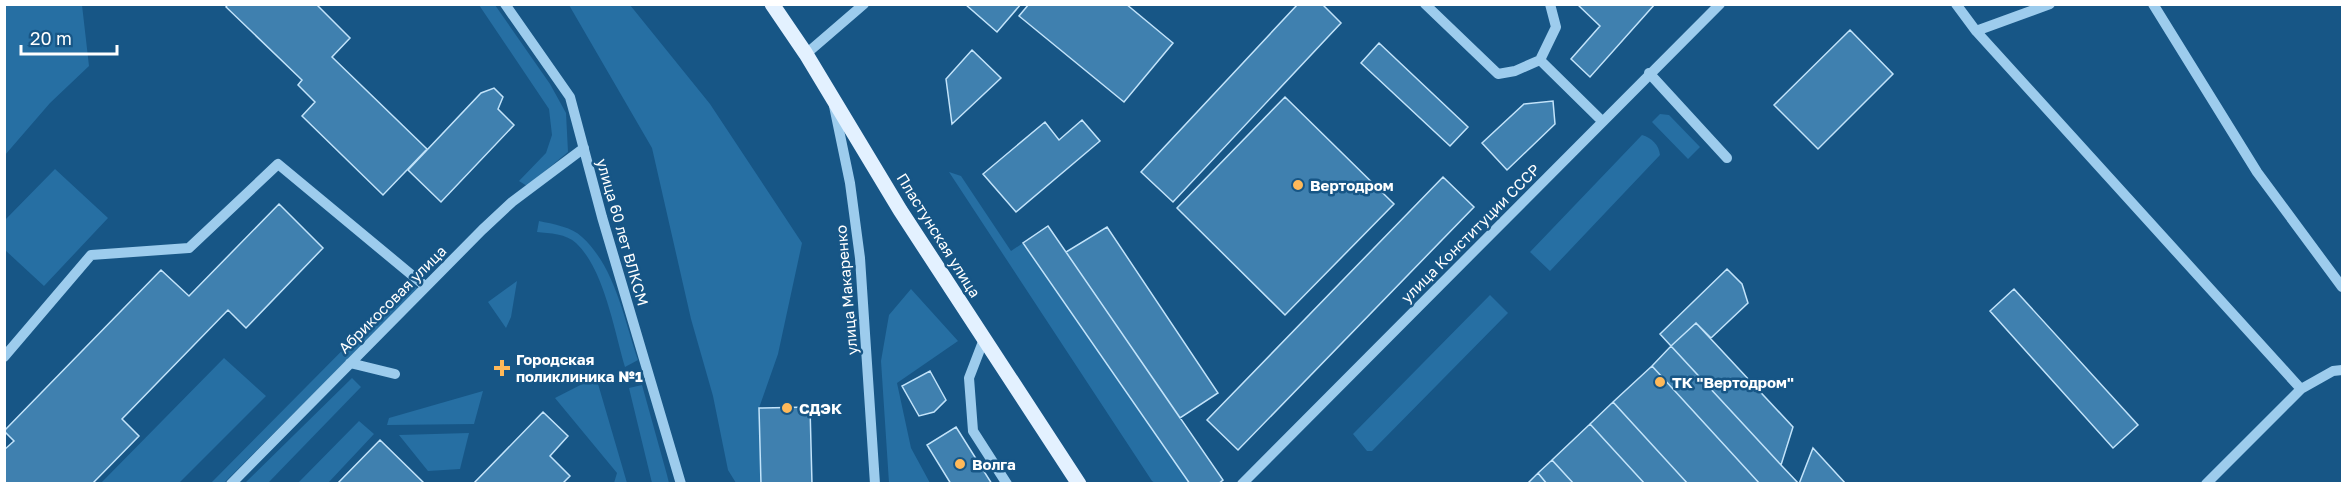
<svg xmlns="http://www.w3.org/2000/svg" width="2347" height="488" viewBox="0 0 2347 488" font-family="'Golos Text',sans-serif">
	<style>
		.green { fill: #266fa3 }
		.building { fill: #3f80af; stroke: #c2e3fa; stroke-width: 1.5 }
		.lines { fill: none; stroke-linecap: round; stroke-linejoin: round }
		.minor { stroke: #9dcced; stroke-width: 10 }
		.major { stroke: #e3f1ff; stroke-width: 15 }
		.poi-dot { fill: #ffb959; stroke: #175686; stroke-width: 2 }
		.labels { text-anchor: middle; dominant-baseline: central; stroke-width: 5; stroke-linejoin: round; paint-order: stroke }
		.poi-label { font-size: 15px; font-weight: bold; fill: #fff; stroke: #175686; text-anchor: start }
		.street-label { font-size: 15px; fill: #fff; stroke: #175686 }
	</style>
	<rect width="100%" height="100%" fill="#175686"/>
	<!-- green -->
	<path class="green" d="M 5,4 L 82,5 L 89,66 L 50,103 L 5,155 Z
		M 479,5 L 495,5 L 550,84 L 566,113 L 568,152 L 527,186 L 519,181 L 546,153 L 552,135 L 549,109 Z
		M 569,5 L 630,5 L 710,104 L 802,243 L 778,354 L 759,408 L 761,483 L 736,483 L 728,470 L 713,396 L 691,319 L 652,148 Z
		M 1660,114 L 1669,115 L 1700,147 L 1688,159 L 1652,122 Z
		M 1642,135 C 1652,138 1659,145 1660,155 L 1550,271 L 1530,252 Z
		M 55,169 L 108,218 L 44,286 L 5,250 L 5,220 Z
		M 949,172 L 961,176 L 1011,251 L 1023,243 L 1190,483 L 1155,483 L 1152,481 Z
		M 539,221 C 553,224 572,227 582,237 C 615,267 624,319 638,360 L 625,367 C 614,330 604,269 576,243 C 567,234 549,233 537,232 Z
		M 517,281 L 511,317 L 506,328 L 488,302 Z
		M 410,282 L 418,289 L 224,483 L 210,484 Z
		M 911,289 L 958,341 L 897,383 L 911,448 L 930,483 L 889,483 L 881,361 L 889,315 Z
		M 1490,295 L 1508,313 L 1372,451 L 1367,451 L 1353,434 Z
		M 224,358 L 266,396 L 179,483 L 101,483 Z
		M 596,377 L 627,483 L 614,483 L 617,473 L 555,398 Z
		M 352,378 L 361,387 L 268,483 L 245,483 Z
		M 642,385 L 667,475 L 669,483 L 652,483 L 629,388 Z
		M 483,391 L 474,424 L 387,425 L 389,418 Z
		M 359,421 L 374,434 L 328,483 L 298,483 Z
		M 469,433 L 460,469 L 428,471 L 399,435 Z"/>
	<!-- building -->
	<path class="building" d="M 228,4 L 316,4 L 350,38 L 332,57 L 427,149 L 383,195 L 302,116 L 315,102 L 298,85 L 302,80 L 226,7 Z
		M 965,4 L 1021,4 L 997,32 Z
		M 1029,4 L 1126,4 L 1173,43 L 1124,102 L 1019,16 Z
		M 1298,4 L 1322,4 L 1341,23 L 1173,202 L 1141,172 Z
		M 1577,4 L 1655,4 L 1590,77 L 1571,59 L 1600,26 Z
		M 1850,30 L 1893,74 L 1818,149 L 1774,105 Z
		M 1379,43 L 1468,127 L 1450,146 L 1361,63 Z
		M 972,50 L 1001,78 L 952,124 L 946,79 Z
		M 494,88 L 503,97 L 498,109 L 514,125 L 441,202 L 408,170 L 481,93 Z
		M 1285,97 L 1394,204 L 1285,315 L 1177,208 Z
		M 1553,101 L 1555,124 L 1507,170 L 1482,143 L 1524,104 Z
		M 1082,120 L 1100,141 L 1016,212 L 983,174 L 1045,122 L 1059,140 Z
		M 1443,177 L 1474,207 L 1238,450 L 1207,420 Z
		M 279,204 L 323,248 L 246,328 L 228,310 L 122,419 L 139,436 L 92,484 L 4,484 L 4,450 L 14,441 L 4,431 L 161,270 L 189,296 Z
		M 1048,226 L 1223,480 L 1218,484 L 1190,484 L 1023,243 Z
		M 1107,227 L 1218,393 L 1180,418 L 1066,252 Z
		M 1727,269 L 1742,284 L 1748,303 L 1711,338 L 1696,323 L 1671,346 L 1660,334 Z
		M 2014,289 L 2138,425 L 2113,448 L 1990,311 Z
		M 1696,323 L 1793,427 L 1781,465 L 1671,346 Z
		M 1671,346 L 1781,465 L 1799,484 L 1760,484 L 1652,366 Z
		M 1652,366 L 1760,484 L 1688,484 L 1613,402 Z
		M 930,371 L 946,400 L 934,412 L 919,416 L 902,386 Z
		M 1613,402 L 1688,484 L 1645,484 L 1590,424 Z
		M 810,407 L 812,484 L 761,484 L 759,408 Z
		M 543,412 L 568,436 L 550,456 L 570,476 L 562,484 L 473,484 Z
		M 1590,424 L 1645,484 L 1574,484 L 1552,460 Z
		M 956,427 L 992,484 L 951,484 L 927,445 Z
		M 380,440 L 425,484 L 337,484 Z
		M 1813,448 L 1846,484 L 1799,484 Z
		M 1552,460 L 1574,484 L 1547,484 L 1538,473 Z
		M 1538,473 L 1547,484 L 1527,484 Z"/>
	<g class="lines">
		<!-- minor -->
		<path class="minor" d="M 505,4 L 570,97 L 602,217 L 681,484
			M 1425,4 L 1498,74 L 1515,71 L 1540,60 L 1556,27 L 1550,4
			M 1956,4 L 1976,31 L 2301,389 L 2333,371 L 2342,370
			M 2153,4 L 2257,172 L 2342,287
			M 1976,31 L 2050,4
			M 806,54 L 864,4
			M 1540,60 L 1602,121
			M 1649,73 L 1727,158
			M 834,106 L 850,183 L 860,258 L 875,484
			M 984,339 L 969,378 L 973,431 L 1007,484
			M 4,357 L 91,255 L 189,248 L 278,164 L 425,286
			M 350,363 L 395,374
			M 231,484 L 482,230 L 512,202 L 584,148
			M 1242,484 L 1720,4
			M 2206,484 L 2301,389"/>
		<!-- major -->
		<path class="major" d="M 772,4 L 806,54 L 900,210 L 1079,484"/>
	</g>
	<!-- markers -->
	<g class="poi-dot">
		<circle cx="1298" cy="185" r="6"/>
		<path d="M499 359h6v6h6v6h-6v6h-6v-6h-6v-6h6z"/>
		<circle cx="1660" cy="382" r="6"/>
		<circle cx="787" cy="408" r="6"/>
		<circle cx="960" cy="464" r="6"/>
	</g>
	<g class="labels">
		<!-- poi labels -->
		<g class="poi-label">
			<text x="1310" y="185">Вертодром</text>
			<text x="516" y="359">Городская<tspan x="516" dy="17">поликлиника №1</tspan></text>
			<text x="1672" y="382">ТК "Вертодром"</text>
			<text x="799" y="408">СДЭК</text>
			<text x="972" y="464">Волга</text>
		</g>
		<!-- street labels -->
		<g class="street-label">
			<text transform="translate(623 232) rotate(74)">улица 60 лет ВЛКСМ</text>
			<text transform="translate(1470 233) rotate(-45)">улица Конституции СССР</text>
			<text transform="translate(939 235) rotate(58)">Пластунская улица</text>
			<text transform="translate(846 290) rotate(-95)">улица Макаренко</text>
			<text transform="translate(392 299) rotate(-45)">Абрикосовая улица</text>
		</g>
	</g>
	<!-- border -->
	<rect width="2347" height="488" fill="none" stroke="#ffffff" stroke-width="12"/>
	<!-- scale -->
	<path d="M21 45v9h96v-9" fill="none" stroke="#ffffff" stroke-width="3"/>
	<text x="30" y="45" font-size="18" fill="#ffffff" stroke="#175686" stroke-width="4.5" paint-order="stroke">20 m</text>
</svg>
